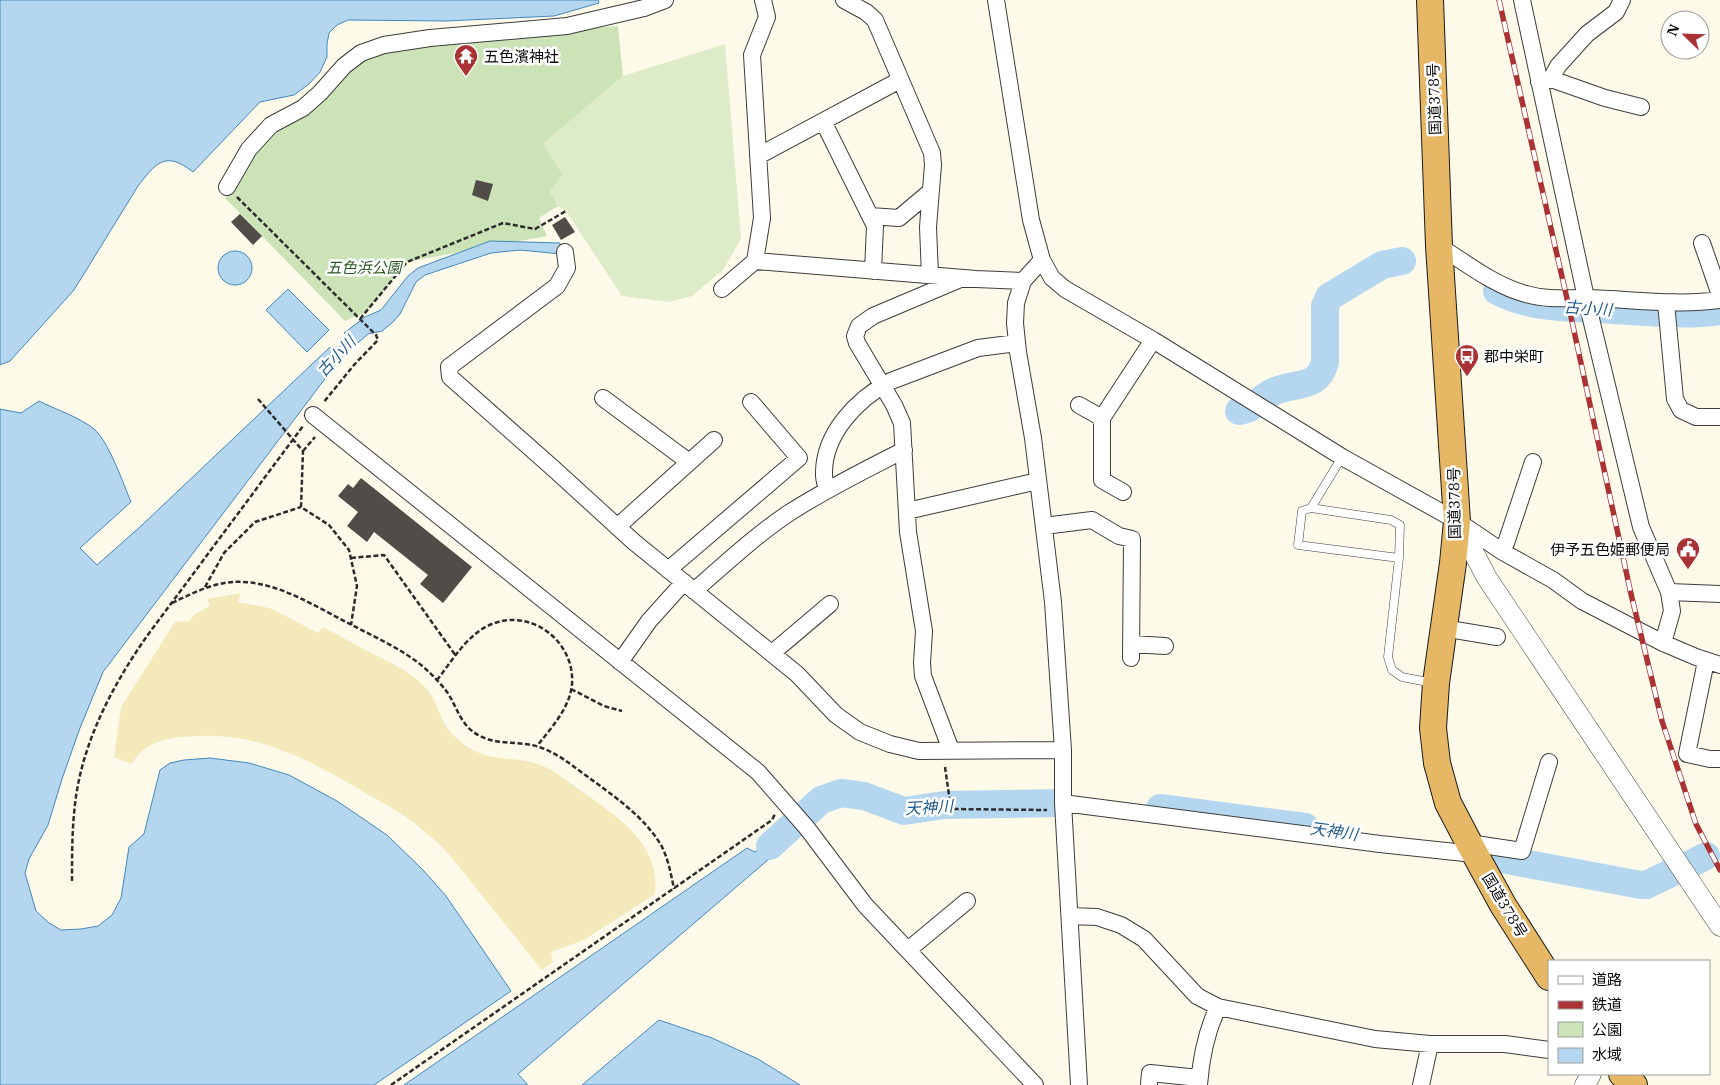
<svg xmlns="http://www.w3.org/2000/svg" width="1720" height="1085" viewBox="0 0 1720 1085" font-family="'IBM Plex Serif','Noto Sans JP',serif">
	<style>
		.green { fill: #cce3b8 }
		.sand { fill: #f3e9bb }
		.pitch { fill: #deebc8 }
		.water { fill: #b4d6ee; stroke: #4388bd }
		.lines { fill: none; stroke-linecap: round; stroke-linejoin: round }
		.river { stroke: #b4d6ee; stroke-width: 28 }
		.building { fill: #514c48 }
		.service-casing { stroke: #3d3d3d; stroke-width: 9 }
		.minor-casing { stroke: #3d3d3d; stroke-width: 18 }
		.tertiary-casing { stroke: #3d3d3d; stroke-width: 21 }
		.trunk-casing { stroke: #1b1b1b; stroke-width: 28 }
		.path { stroke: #2c2c2c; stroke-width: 2.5; stroke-dasharray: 5 2.5; stroke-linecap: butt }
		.service { stroke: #fff; stroke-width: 8 }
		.minor { stroke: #fff; stroke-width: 16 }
		.tertiary { stroke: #fff; stroke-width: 20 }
		.trunk { stroke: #e6b866; stroke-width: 26 }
		.rail-casing { stroke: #aa3234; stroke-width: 5.5 }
		.rail { stroke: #fff; stroke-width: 4; stroke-dasharray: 11; stroke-linecap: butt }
		.labels { text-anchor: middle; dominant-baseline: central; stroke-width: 5; stroke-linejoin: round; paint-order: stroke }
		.poi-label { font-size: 15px; fill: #0a0a0a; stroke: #fff; text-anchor: start }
		.street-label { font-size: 15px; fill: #0a0a0a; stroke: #fff }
		.park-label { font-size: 15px; font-style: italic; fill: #2c5a23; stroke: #fff }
		.water-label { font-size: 16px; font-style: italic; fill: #225b8d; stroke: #fff }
	</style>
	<rect width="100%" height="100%" fill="#fdfaea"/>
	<!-- green -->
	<path class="green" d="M 618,26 L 623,76 L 543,144 L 563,174 L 550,192 L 558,206 L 539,218 L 547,236 L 407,262 L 366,312 L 345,321 L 225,198 L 252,156 L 273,132 L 305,114 L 362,61 L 389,50 L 543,32 Z"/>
	<!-- sand -->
	<path class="sand" d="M 241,593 L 238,602 L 261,606 L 272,609 L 318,633 L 323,627 C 341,637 359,646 377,656 C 392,663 410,672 422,684 C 434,695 437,709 444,723 C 449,733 462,744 471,749 C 493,762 519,756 541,765 C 557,772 571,784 586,794 C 621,820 660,844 655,894 L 584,940 L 551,952 L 553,962 L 542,970 C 521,944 501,919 480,893 C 463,871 446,848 424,831 C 407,816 387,805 367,794 C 315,763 260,732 198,736 C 172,737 145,740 132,764 L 114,757 L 121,707 L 175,622 L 189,621 L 195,614 L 210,606 L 207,599 Z"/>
	<!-- pitch -->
	<path class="pitch" d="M 725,44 L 741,239 L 723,270 L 692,296 L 669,302 L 622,296 L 566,211 L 558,206 L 550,192 L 562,174 L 543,144 L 623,76 Z"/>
	<!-- water -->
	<path class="water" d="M 0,0 L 598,0 L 599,3 L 554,16 L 446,21 L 348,20 L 337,25 L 329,33 L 327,44 L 327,57 L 320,72 L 309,84 L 294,95 L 260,102 L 193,172 C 165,150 156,163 138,186 L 74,290 L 10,361 L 0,365 Z
		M 490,241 L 560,243 L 561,254 L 520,250 L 491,253 L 425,275 L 416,282 L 400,314 L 393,322 L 382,331 L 368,334 L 340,359 L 103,672 L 80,728 L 62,779 L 48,825 L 29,859 L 25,873 L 36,911 L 49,923 L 61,930 L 81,929 L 98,926 L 112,915 L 121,898 L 129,847 L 144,834 L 160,770 L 170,763 L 184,760 L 210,758 L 249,763 L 289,775 L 337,801 L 387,835 L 423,870 L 446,896 L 511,991 L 374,1085 L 0,1085 L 0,409 L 21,413 L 39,401 C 57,410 79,417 94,429 C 109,442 123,483 131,502 L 80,548 L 97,565 L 141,526 L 329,348 L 343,346 L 349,338 L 344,333 L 365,317 L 381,310 L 408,276 L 418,268 Z
		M218 268a17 17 0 1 1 34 0a17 17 0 1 1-34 0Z
		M 288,289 L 329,330 L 307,352 L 266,310 Z
		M 767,842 L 776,853 L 518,1074 L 528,1085 L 404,1085 L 747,848 L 755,852 Z
		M 659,1020 L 712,1038 L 758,1059 L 800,1085 L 582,1085 Z"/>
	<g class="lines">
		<!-- river -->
		<path class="river" d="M 1497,291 C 1534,310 1573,307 1613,310 C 1649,312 1685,316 1720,311
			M 1239,411 C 1256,409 1260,397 1275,391 C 1295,382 1318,390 1325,362 L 1325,306 L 1329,297 L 1382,265 L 1402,261
			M 1160,808 L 1305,827
			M 808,812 L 821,800 L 841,793 L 864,796 L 904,811 L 944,805 L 1057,803
			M 770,846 L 794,824
			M 1507,860 L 1641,885 L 1646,885 L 1669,874
			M 1689,865 L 1706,856"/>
	</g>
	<!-- building -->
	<path class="building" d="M 476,180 L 493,184 L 488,201 L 472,195 Z
		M 240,214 L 262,236 L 253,245 L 231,222 Z
		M 565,217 L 575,232 L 561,240 L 552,225 Z
		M 361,478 L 472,567 L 443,603 L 420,584 L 428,575 L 374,532 L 367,542 L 347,526 L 358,512 L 338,496 L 348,484 L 353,488 Z"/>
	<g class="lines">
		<!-- service casing -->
		<g class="service-casing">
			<path id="service" d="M 1311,508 L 1342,457
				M 1399,558 L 1298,545 L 1302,511 L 1311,508 L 1391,520 L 1400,525 L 1399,558 L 1388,657 L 1392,670 L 1402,677 L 1433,683"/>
		</g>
		<!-- minor casing -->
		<g class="minor-casing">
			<path id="minor" d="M 844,0 L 866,12 L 875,20 L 932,153 L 933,165 L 928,227 L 930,275
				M 996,0 L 1031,220 L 1042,260 L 1052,278 L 1065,289 L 1153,340 L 1342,457 L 1457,521 L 1503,552 L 1553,580 L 1582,601 L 1663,643 L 1696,657 L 1720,665
				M 1522,0 L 1586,298 L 1641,527 L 1669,592 L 1672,611 L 1663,643
				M 1551,79 L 1605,98 L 1641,107
				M 1539,82 L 1551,79 L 1558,66 L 1587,34 L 1616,12 L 1622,0
				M 823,121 L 875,226 L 873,271
				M 758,156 L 900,80
				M 227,187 L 249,149 L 271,125 L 303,108 L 320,93 L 344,66 L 361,53 L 384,45 L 430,38 L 567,26 L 644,8 L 665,0
				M 870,216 L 899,218 L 931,191
				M 1702,243 L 1720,295
				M 1439,246 C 1466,263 1495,286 1526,294 C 1546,300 1566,298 1586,298 C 1631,299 1676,306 1720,300
				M 565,252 L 567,268 L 557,286 L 449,367 L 450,377 L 554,469 L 634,542 L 797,674 L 836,715 L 860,732 L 890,744 L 919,751 L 1063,750
				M 1042,260 L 1023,281 L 1016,303 L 1015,323 L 1018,352 L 1033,438 L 1053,602 L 1063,750 L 1063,803 L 1079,1085
				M 755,261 L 762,218 L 752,55 L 767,17 L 763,0
				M 722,289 L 755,261 L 976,279 L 1023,281
				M 1666,303 L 1675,399 L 1681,410 L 1696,417 L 1720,417
				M 603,398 L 689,462
				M 1079,405 L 1102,418
				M 313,415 L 758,772 L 807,828 L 865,905 L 1035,1085
				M 827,490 C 826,485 824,480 824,475 C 823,434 857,399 891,381 L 978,348 L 1017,343
				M 1123,492 L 1102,480 L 1102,418 L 1153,340
				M 907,511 L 1038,481
				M 1044,526 L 1092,520 L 1119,536 L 1132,539 L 1131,658
				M 617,527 L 714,440
				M 1503,552 L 1533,462
				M 668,570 L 799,458 L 751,402
				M 694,591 C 725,564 756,535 789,513 C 826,489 865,470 904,450
				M 1669,592 L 1720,594
				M 1443,628 L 1497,637
				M 1131,644 L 1165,646
				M 772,653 L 830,604
				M 1706,661 L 1687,754 L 1710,759 L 1720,759
				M 620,662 L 649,621 L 684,582
				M 951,750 L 923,676 L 922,663 L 924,631 L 908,532 L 902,423 L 894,405 L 857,343 L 855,336 L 859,326 L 873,316 L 963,278
				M 1063,803 L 1380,844 L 1474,854
				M 1469,843 L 1522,851 L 1549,762
				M 1070,916 L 1097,917 L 1121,925 L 1144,939 L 1197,996 L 1218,1007 L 1375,1039 L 1430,1044 L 1505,1044 L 1549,1050
				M 908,950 L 967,901
				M 1149,1084 L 1150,1073 L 1199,1078
				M 1199,1085 C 1201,1058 1206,1032 1218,1007
				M 1421,1085 L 1430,1044"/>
		</g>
		<!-- tertiary casing -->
		<g class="tertiary-casing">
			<path id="tertiary" d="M 1457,521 L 1487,578 L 1720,926
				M 1585,1085 L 1591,1074"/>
		</g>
		<!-- trunk casing -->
		<g class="trunk-casing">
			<path id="trunk" d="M 1430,0 L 1439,246 L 1457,521 L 1453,563 L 1436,683 L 1433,728 L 1437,763 L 1448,803 L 1469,843 L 1503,905 L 1549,977
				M 1622,1074 L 1634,1085"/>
		</g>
		<!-- path -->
		<path class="path" d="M 237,197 L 376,335 L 378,340 L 354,365 L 323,403
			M 360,319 L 407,262 L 503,223 L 535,229 L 566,211
			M 258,399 L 303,451 L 301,507 L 329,525 L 349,550 L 357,586 L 351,625
			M 303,451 L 315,437
			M 351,558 L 384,555 L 456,656
			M 205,587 L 224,553 L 255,522 L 301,507
			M 172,603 C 195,592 218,580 244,582 C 282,584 318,608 352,625 C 378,639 407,651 429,672 C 435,678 442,685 447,692 C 458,708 460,726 480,736 C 499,746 522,740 542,748 C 558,754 570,764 584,774 C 612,795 643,815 661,845 C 668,858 671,874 674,889
			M 437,680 C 452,661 468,633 492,624 C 532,608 575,642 572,684 C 570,708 551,728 537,746
			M 571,689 L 604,706 L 622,711
			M 945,767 L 951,809 L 1047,810
			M 72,881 C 72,855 72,830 75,804 C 82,743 112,686 147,636 L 303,426
			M 391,1085 L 772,820 L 775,814"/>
		<!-- service -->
		<use href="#service" class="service"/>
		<!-- minor -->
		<use href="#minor" class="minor"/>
		<!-- tertiary -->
		<use href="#tertiary" class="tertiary"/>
		<!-- trunk -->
		<use href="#trunk" class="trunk"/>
		<!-- rail casing -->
		<g class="rail-casing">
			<path id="rail" d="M 1499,0 L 1568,303 L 1631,594 L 1662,721 L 1696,824 L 1720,870"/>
		</g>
		<!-- rail -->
		<use href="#rail" class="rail"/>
	</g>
	<!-- icons -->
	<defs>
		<g id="temple-pin" transform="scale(1.25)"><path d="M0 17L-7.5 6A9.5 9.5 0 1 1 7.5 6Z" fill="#aa3234" stroke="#fff"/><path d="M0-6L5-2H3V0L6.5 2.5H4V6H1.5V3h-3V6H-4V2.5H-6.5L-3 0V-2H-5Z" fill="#fff"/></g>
		<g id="bus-pin" transform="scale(1.25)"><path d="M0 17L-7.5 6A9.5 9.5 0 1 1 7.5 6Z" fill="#aa3234" stroke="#fff"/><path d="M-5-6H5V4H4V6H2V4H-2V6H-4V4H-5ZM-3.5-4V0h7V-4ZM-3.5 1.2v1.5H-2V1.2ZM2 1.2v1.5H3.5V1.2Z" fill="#fff"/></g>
		<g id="civic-pin" transform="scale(1.25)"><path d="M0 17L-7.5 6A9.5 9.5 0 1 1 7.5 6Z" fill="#aa3234" stroke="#fff"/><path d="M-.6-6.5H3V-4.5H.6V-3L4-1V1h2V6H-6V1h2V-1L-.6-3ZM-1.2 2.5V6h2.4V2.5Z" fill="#fff"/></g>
	</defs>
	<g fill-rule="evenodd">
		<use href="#temple-pin" x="466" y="56"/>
		<use href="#bus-pin" x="1467" y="356"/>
		<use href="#civic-pin" x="1688" y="549"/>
	</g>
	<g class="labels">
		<!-- poi labels -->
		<g class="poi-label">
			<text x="484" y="56">五色濱神社</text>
			<text x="1484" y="356">郡中栄町</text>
			<text x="1670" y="549" text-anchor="end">伊予五色姫郵便局</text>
		</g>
		<!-- street labels -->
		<g class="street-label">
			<text transform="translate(1434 99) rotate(-92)">国道378号</text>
			<text transform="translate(1454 503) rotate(-91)">国道378号</text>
			<text transform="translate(1505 905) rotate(59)">国道378号</text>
		</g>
		<!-- park labels -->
		<g class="park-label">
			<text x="364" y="267">五色浜公園</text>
		</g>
		<!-- water labels -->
		<g class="water-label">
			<text transform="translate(1588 308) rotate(4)">古小川</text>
			<text transform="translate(336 356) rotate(-47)">古小川</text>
			<text transform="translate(929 807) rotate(-3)">天神川</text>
			<text transform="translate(1334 831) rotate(8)">天神川</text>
		</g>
	</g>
	<!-- legend -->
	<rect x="1548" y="960" width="162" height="115" fill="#ffffff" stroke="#9d9d9d"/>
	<rect x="1558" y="976" width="25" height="8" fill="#ffffff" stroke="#9d9d9d"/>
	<text x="1592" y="985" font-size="15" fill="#0a0a0a">道路</text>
	<rect x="1558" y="1001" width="25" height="8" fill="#aa3234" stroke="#9d9d9d"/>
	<text x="1592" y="1010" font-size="15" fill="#0a0a0a">鉄道</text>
	<rect x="1558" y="1022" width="25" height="15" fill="#cce3b8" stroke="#9d9d9d"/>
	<text x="1592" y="1035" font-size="15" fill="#0a0a0a">公園</text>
	<rect x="1558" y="1048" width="25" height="15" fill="#b4d6ee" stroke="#9d9d9d"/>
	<text x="1592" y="1060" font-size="15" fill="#0a0a0a">水域</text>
	<!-- north arrow -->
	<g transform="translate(1685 35) rotate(293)"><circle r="24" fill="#ffffff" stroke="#9d9d9d"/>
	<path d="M0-4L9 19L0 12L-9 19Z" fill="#aa3234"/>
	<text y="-8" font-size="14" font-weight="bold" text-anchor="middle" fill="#0a0a0a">N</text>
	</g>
</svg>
